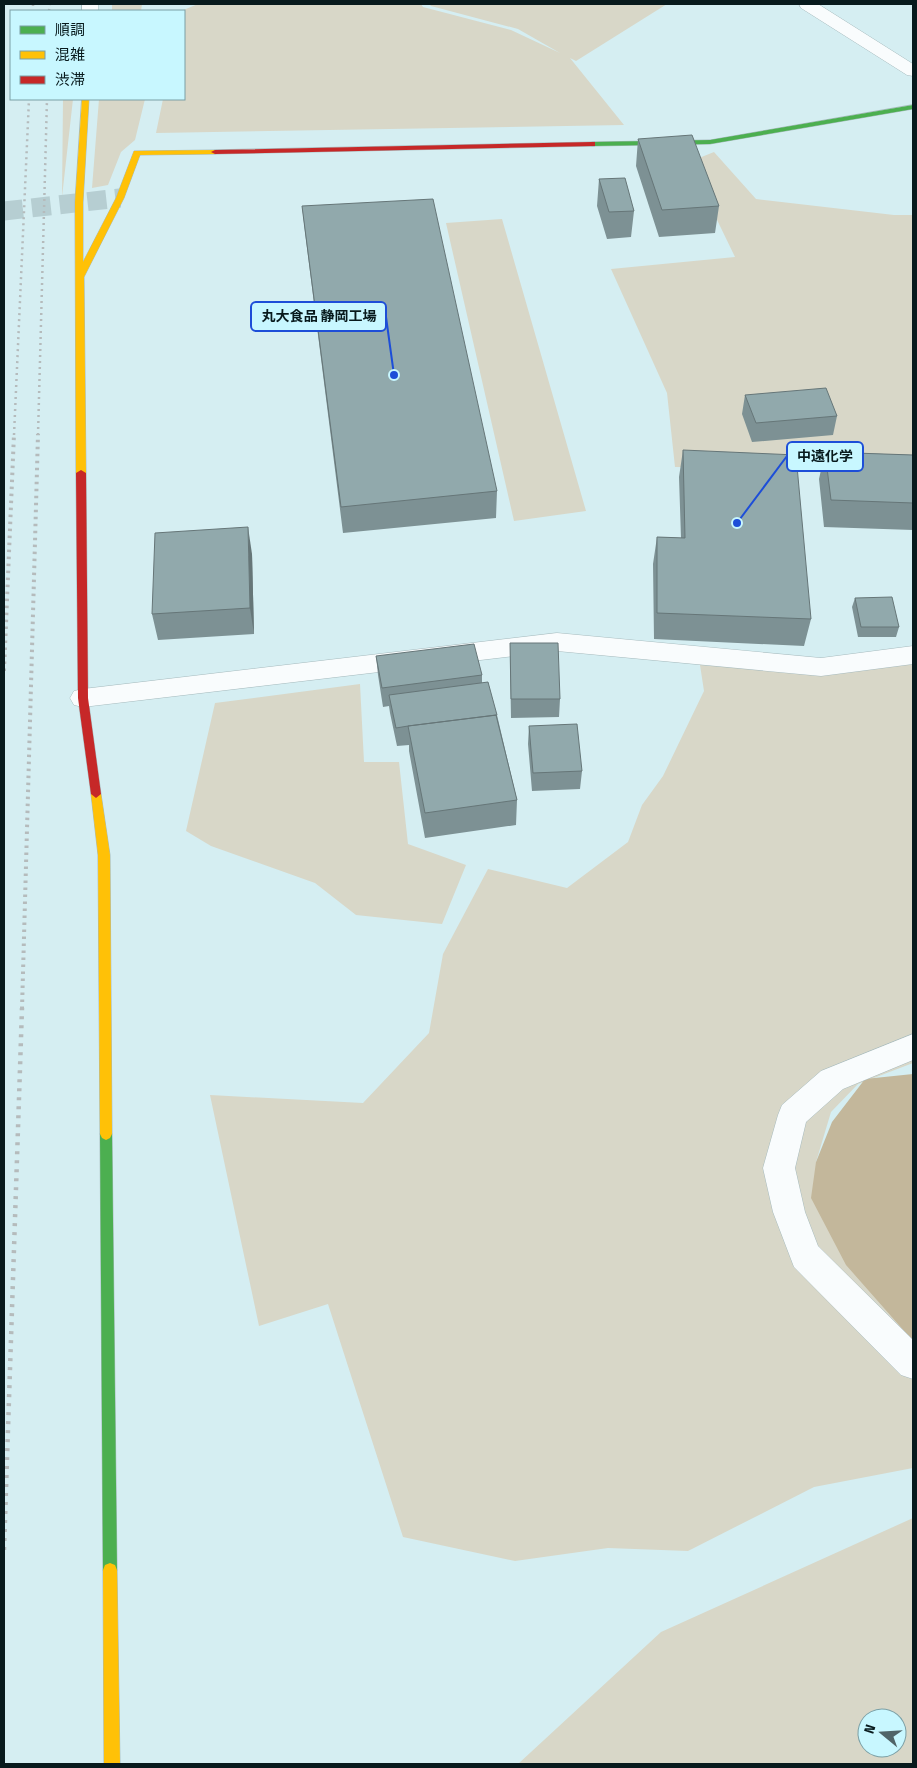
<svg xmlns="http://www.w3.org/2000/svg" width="917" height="1768" viewBox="0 0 917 1768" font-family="'Fira Sans Condensed','Noto Sans JP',sans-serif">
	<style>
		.green { fill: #d8d7c8; fill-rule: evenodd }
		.water { fill: #c3b79b }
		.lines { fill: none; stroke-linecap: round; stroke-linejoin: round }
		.street-tunnel { stroke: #b6ced2; stroke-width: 19; stroke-dasharray: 19 9; stroke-linecap: butt }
		.street-casing { stroke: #a7bbbe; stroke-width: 1 }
		.fast-casing { stroke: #a7bbbe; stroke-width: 1 }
		.slow-casing { stroke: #a7bbbe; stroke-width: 1 }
		.jam-casing { stroke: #a7bbbe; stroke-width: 1 }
		.street { fill: #f9fcfd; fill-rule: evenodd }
		.fast { fill: #4caf50; fill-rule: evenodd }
		.slow { fill: #ffc107; fill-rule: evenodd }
		.jam { fill: #c62828; fill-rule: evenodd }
		.rail-far2 { stroke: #b5bbbc; stroke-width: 2.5; stroke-dasharray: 2 4; stroke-linecap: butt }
		.rail-far1 { stroke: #b5bbbc; stroke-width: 4; stroke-dasharray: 2.5 4.5; stroke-linecap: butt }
		.rail { stroke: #b5bbbc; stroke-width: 4.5; stroke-dasharray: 3 6; stroke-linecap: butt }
		.wall { fill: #7d9194 }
		.shaded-wall { fill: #667678 }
		.building { fill: #91a9ac; stroke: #667678 }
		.leader { fill: none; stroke: #1d4ed8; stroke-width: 2 }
		.callout-dot { fill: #1d4ed8; stroke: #c8f7ff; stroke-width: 2 }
		.callout { fill: #c8f7ff; stroke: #1d4ed8; stroke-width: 2 }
		.callout-label { font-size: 14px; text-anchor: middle; font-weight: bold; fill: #081a1d }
	</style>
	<rect width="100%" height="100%" fill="#d5eef2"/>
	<!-- green -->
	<path class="green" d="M 112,4 L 142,4 L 141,11 L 112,11 Z
		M 198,4 L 421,4 L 423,7 L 511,30 L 560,53 L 518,29 L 431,6 L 429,4 L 667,4 L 576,61 L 570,58 L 624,125 L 156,133 L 163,99 L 184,99 L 184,11 L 181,11 Z
		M 63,99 L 73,99 L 62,197 Z
		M 99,99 L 145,99 L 135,140 L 121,152 L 108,185 L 92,188 Z
		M 714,152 L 756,199 L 894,215 L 913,215 L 913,466 L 892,470 L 675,467 L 667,393 L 611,269 L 735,257 L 689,162 Z
		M 502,219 L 586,511 L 514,521 L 446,223 Z
		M 913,661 L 913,1063 L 858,1084 L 831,1112 L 816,1162 L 913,1345 L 913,1468 L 814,1487 L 688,1551 L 608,1548 L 515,1561 L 403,1537 L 328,1304 L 259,1326 L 210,1095 L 363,1103 L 429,1033 L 443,954 L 488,869 L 567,888 L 628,842 L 642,805 L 663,776 L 704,691 L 700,665 L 824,671 Z
		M 360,684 L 364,762 L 399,762 L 408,844 L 466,865 L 442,924 L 356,915 L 315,883 L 211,846 L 186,831 L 215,703 Z
		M 913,1518 L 913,1764 L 518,1764 L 661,1632 ZM 867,1718 L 897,1718 L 897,1748 L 867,1748 Z"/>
	<!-- water -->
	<path class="water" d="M 913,1074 L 913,1344 L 906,1333 L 846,1265 L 811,1198 L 816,1162 L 832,1122 L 865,1079 Z"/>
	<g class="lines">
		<!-- street-tunnel -->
		<path class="street-tunnel" d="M 4,211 L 120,198"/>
		<!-- street casing -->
		<g class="street-casing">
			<path id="street" d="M 82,4 L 98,4 L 98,11 L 82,11 Z
				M 799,4 L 818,4 L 913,64 L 913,76 L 907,75 L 801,8 Z
				M 557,633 L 821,658 L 913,646 L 913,664 L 821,676 L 557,651 L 83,707 L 74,705 L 70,698 L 74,691 L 83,689 Z
				M 913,1034 L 913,1060 L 843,1089 L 806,1122 L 795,1168 L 805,1212 L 818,1246 L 913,1340 L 913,1379 L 901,1375 L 794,1267 L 773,1212 L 763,1168 L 778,1115 L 782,1105 L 821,1071 Z"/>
		</g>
		<!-- fast casing -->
		<g class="fast-casing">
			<path id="fast" d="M 913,105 L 913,109 L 710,144 L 592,146 L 588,144 L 592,142 L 710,140 Z
				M 106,1128 L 110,1130 L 112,1134 L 117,1570 L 115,1575 L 110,1577 L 105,1575 L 103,1570 L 100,1134 L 102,1130 Z"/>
		</g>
		<!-- slow casing -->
		<g class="slow-casing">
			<path id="slow" d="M 82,99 L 89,99 L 83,202 L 83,262 L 116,198 L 134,151 L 215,150 L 219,152 L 215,154 L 140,155 L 124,198 L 84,277 L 86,473 L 81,476 L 76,473 L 75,202 Z
				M 96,790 L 101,794 L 110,855 L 112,1134 L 110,1138 L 106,1140 L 102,1138 L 100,1134 L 98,855 L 91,794 Z
				M 110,1563 L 115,1565 L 117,1570 L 120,1764 L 104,1764 L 103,1570 L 105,1565 Z"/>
		</g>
		<!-- jam casing -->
		<g class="jam-casing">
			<path id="jam" d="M 592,142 L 595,142 L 595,146 L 215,154 L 211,152 L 215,150 Z
				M 81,470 L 86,473 L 88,698 L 101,794 L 96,798 L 91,794 L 78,698 L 76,473 Z"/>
		</g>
		<!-- street -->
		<use href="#street" class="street"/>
		<!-- fast -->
		<use href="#fast" class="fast"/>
		<!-- slow -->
		<use href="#slow" class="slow"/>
		<!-- jam -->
		<use href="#jam" class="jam"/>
		<!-- rail-far2 -->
		<path class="rail-far2" d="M 33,4 L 33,11
			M 49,11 L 50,4
			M 14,435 L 29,99
			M 38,435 L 47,99"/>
		<!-- rail-far1 -->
		<path class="rail-far1" d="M 4,671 L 14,434
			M 22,1009 L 38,434"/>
		<!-- rail -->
		<path class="rail" d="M 4,1550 L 22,1008"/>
	</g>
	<!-- wall -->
	<path class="wall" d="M 638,139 L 719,206 L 715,233 L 659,237 L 636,166 Z
		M 599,179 L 634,211 L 631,237 L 607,239 L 597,206 Z
		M 302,206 L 497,491 L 496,518 L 343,533 L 305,232 Z
		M 745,395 L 837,416 L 833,435 L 752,442 L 742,414 Z
		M 683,450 L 811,619 L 804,646 L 654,639 L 653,564 L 657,537 L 681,538 L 679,477 Z
		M 825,452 L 913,455 L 913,530 L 824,527 L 819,479 Z
		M 252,554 L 254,634 L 158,640 L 152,614 Z
		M 855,598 L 899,627 L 896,637 L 858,637 L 852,607 Z
		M 510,643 L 560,699 L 559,717 L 511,718 L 510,662 Z
		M 376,656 L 482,675 L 482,683 L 497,715 L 517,800 L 516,825 L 425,838 L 409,751 L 409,745 L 397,746 L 390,713 L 389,706 L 383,707 L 378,675 Z
		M 529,726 L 582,771 L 580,789 L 532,791 L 528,744 Z"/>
	<!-- shaded-wall -->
	<path class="shaded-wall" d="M 248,527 L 252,554 L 254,634 L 250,608 Z"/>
	<!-- building -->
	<path class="building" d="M 692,135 L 719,206 L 662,210 L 638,139 Z
		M 625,178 L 634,211 L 609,212 L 599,179 Z
		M 433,199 L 497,491 L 341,507 L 302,206 Z
		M 826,388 L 837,416 L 756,423 L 745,395 Z
		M 683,450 L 796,455 L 811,619 L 657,613 L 657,537 L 685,538 Z
		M 825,452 L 913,455 L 913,503 L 831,500 Z
		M 248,527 L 250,608 L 152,614 L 155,533 Z
		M 892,597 L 899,627 L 861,627 L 855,598 Z
		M 510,643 L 558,643 L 560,699 L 511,699 Z
		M 474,644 L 482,675 L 382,688 L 376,656 Z
		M 488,682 L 497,715 L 408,726 L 396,728 L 389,695 Z
		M 496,715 L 517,800 L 425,813 L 408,726 Z
		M 577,724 L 582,771 L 533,773 L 529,726 Z"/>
	<!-- callouts -->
	<path class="leader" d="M394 375L386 317M737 523L787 456"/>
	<g class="callout-dot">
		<circle cx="394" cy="375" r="5"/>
		<circle cx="737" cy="523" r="5"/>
	</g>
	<g class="callout">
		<rect x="251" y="302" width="135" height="29" rx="5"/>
		<rect x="787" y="442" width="76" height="29" rx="5"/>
	</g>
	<g class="callout-label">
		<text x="319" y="321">丸大食品 静岡工場</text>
		<text x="825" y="461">中遠化学</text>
	</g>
	<!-- border -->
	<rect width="917" height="1768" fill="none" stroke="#081a1d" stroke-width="10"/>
	<!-- legend -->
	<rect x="10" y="10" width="175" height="90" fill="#c8f7ff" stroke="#7b9fa5"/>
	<rect x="20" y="26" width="25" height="8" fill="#4caf50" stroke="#7b9fa5"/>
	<text x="55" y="35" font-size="15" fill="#081a1d">順調</text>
	<rect x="20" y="51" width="25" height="8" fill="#ffc107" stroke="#7b9fa5"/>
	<text x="55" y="60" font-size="15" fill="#081a1d">混雑</text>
	<rect x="20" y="76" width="25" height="8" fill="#c62828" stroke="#7b9fa5"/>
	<text x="55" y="85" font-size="15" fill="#081a1d">渋滞</text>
	<!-- north arrow -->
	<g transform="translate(882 1733) rotate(288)"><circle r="24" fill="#c8f7ff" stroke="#7b9fa5"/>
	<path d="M0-4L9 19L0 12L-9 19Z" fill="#506468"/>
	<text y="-8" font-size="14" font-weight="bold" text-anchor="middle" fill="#081a1d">N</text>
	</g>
</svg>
